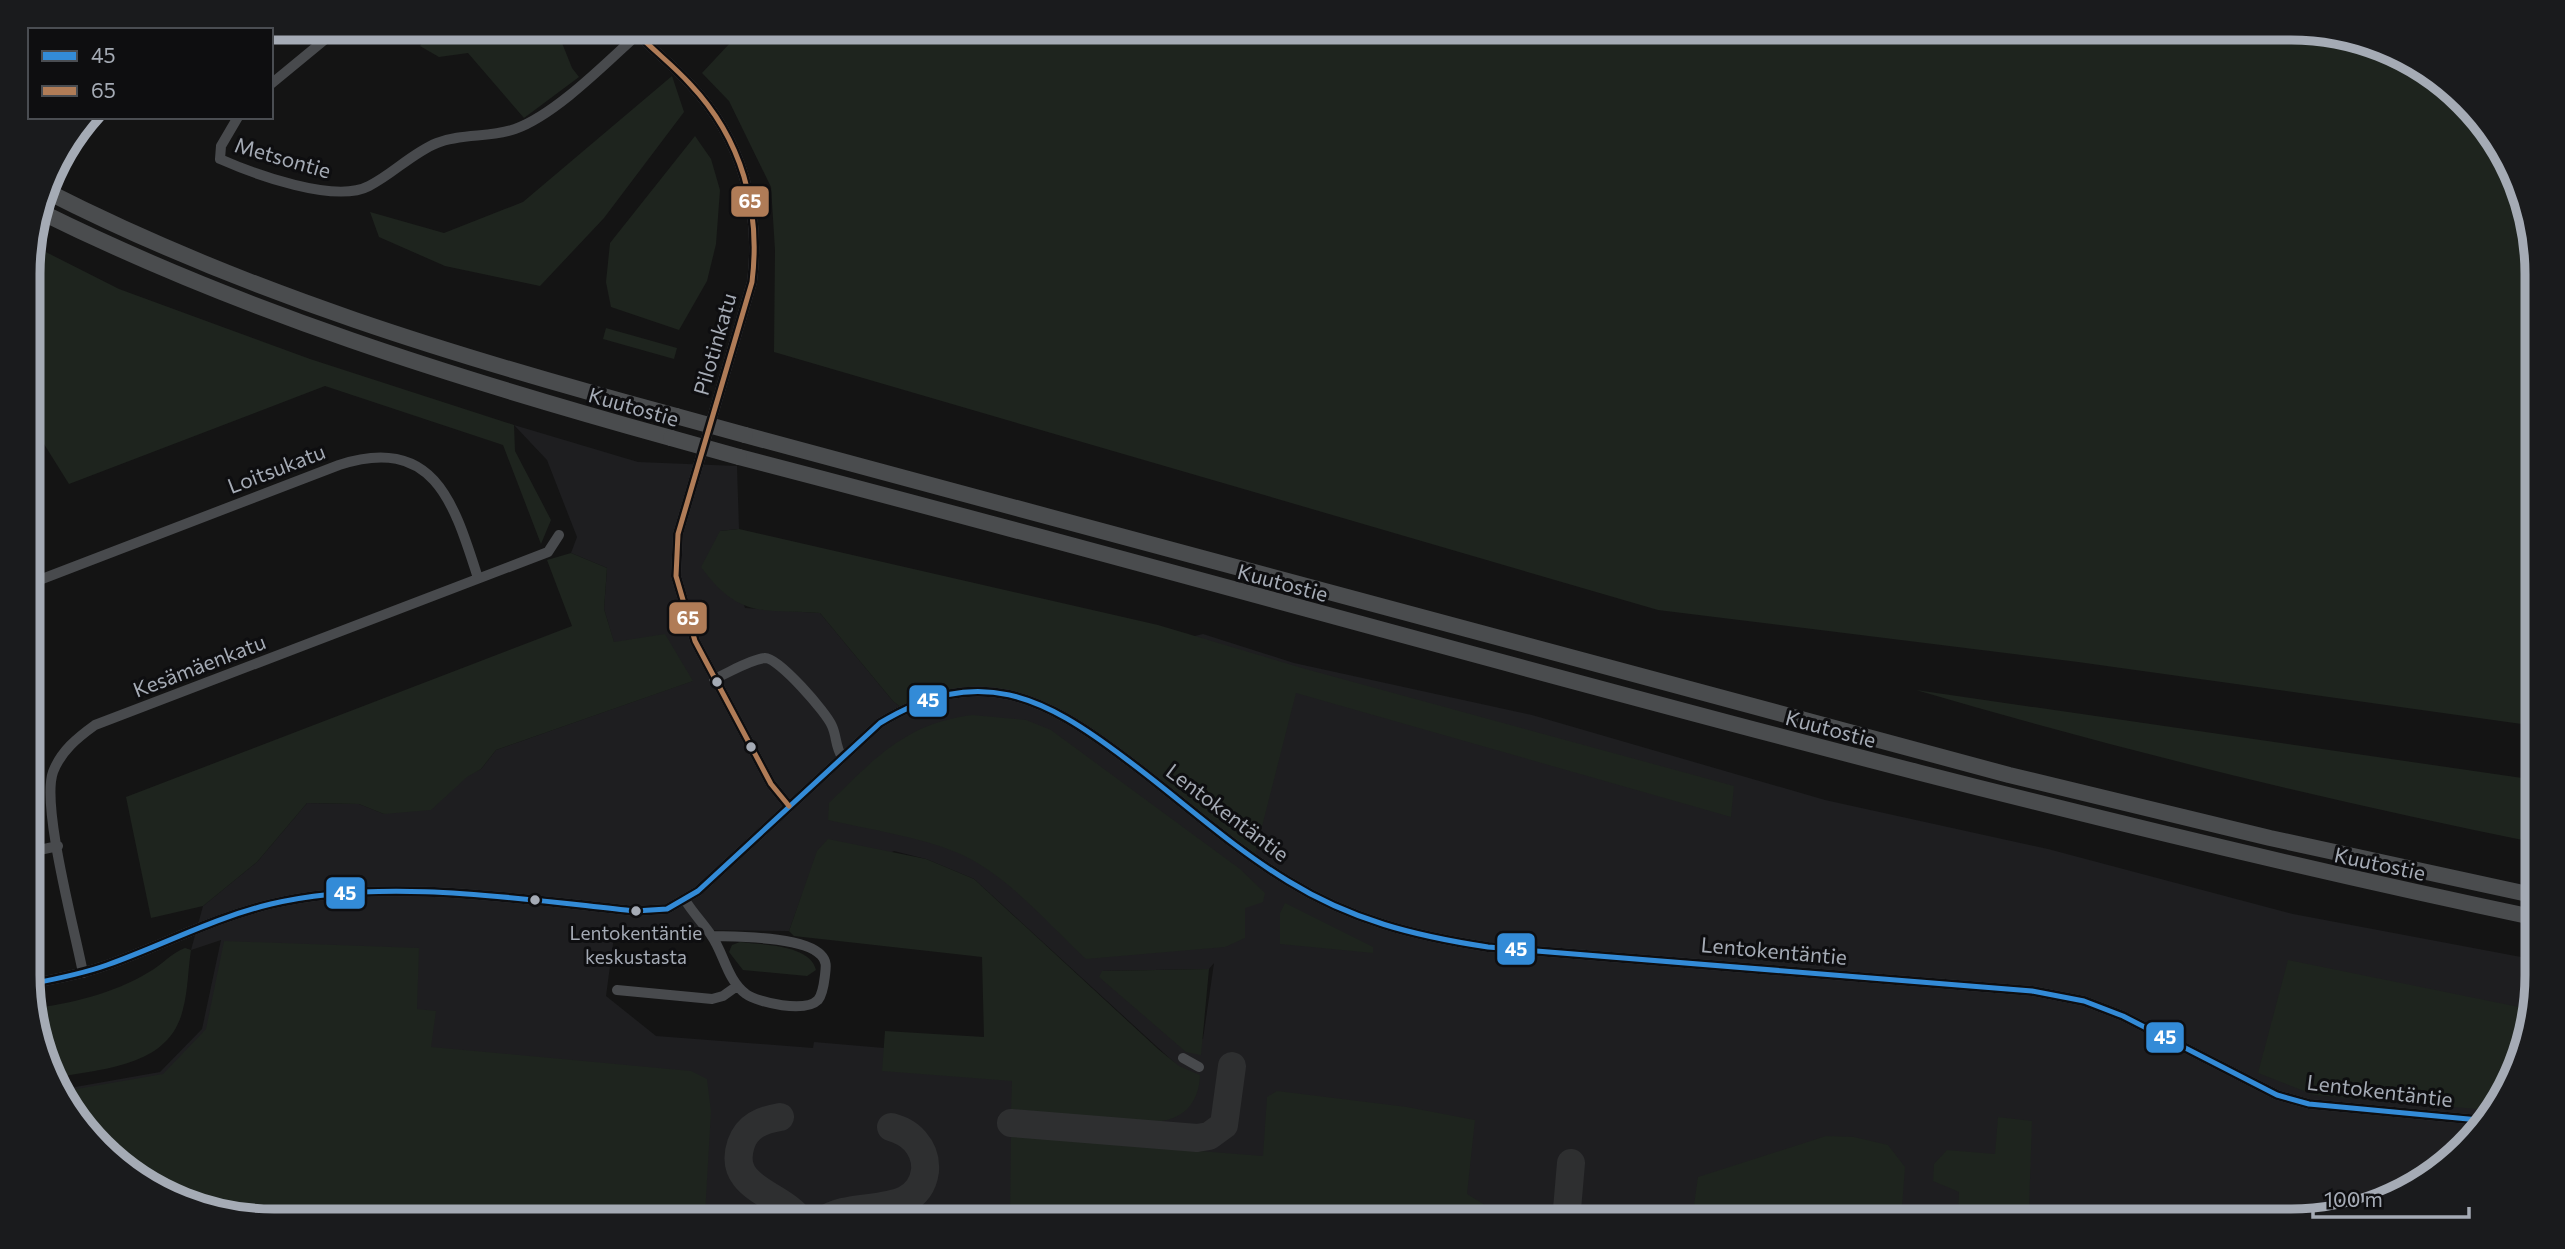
<svg xmlns="http://www.w3.org/2000/svg" width="2565" height="1249" viewBox="0 0 2565 1249" font-family="Commissioner,sans-serif">
	<style>
		.built { fill: #1e1e20; fill-rule: evenodd }
		.green { fill: #1e241e }
		.lines { fill: none; stroke-linecap: round; stroke-linejoin: round }
		.taxiway { stroke: #2e2f30; stroke-width: 28 }
		.minor { stroke: #484a4d; stroke-width: 10 }
		.highway { stroke: #4a4c4e; stroke-width: 16 }
		.highway-bridge { stroke: #4a4c4e; stroke-width: 16 }
		.bus-1-casing { stroke: #0e0e10; stroke-width: 10 }
		.bus-2-casing { stroke: #0e0e10; stroke-width: 10 }
		.bus-1 { stroke: #338bd7; stroke-width: 5 }
		.bus-2 { stroke: #b07c57; stroke-width: 5 }
		.bus-dot { fill: #a5abb5; stroke: #0e0e10; stroke-width: 2.5 }
		.labels { text-anchor: middle; dominant-baseline: central; stroke-width: 6; stroke-linejoin: round; paint-order: stroke }
		.bus-label { font-size: 19px; fill: #a5abb5; stroke: #0e0e10 }
		.street-label { font-size: 21px; fill: #a5abb5; stroke: #0e0e10 }
		.rim { fill: none; stroke: #a5abb5; stroke-width: 9 }
		.line-badge { stroke: #0e0e10; stroke-width: 2.5 }
		.badge-label { font-size: 19px; text-anchor: middle; font-weight: bold; fill: #fff }
	</style>
	<rect width="100%" height="100%" fill="#141414"/>
	<!-- built -->
	<path class="built" d="M 514,425 L 638,462 L 737,466 L 739,529 L 720,531 L 745,608 L 820,613 L 893,701 L 903,709 L 1203,634 L 1294,663 L 1532,715 L 1825,800 L 2048,849 L 2293,914 L 2537,960 L 2537,975 L 2512,1083 L 2427,1180 L 2307,1220 L 274,1221 L 166,1196 L 79,1124 L 64,1089 L 160,1072 L 202,1029 L 221,940 L 191,950 L 203,906 L 257,862 L 307,803 L 359,804 L 384,814 L 481,769 L 496,750 L 692,681 L 614,643 L 604,609 L 607,568 L 571,553 L 577,537 L 547,460 ZM 894,851 L 926,859 L 974,879 L 1178,1066 L 884,1052 L 884,1048 L 814,1042 L 813,1048 L 656,1036 L 606,996 L 615,929 L 789,931 L 802,895 ZM 1214,963 L 1203,1039 L 1193,1040 L 1103,971 L 1209,969 Z"/>
	<!-- green -->
	<path class="green" d="M 431,28 L 556,28 L 572,68 L 579,77 L 524,118 L 468,53 L 439,57 L 420,46 Z
		M 744,28 L 2291,28 L 2399,53 L 2495,137 L 2535,242 L 2536,726 L 2078,662 L 1658,610 L 774,352 L 775,250 L 771,187 L 729,101 L 702,73 Z
		M 672,76 L 684,112 L 604,218 L 540,286 L 445,266 L 379,237 L 370,212 L 444,233 L 523,202 Z
		M 695,136 L 711,159 L 720,190 L 716,244 L 707,281 L 679,330 L 611,307 L 606,282 L 610,243 Z
		M 32,245 L 119,289 L 310,359 L 514,425 L 515,451 L 551,520 L 541,544 L 503,445 L 325,386 L 69,484 L 29,420 L 29,257 Z
		M 606,328 L 677,348 L 674,359 L 603,339 Z
		M 739,529 L 1158,625 L 1302,668 L 1734,786 L 1731,817 L 1296,693 L 1254,858 L 1049,707 L 966,692 L 903,709 L 893,701 L 820,613 C 762,609 739,619 701,567 L 720,531 Z
		M 571,553 L 607,568 L 604,609 L 614,642 L 665,634 L 693,681 L 496,750 L 481,769 L 467,777 L 431,810 L 384,814 L 359,804 L 307,803 L 257,862 L 203,906 L 151,918 L 126,797 L 572,626 L 547,560 Z
		M 1916,690 L 2536,780 L 2537,843 C 2328,801 2121,750 1916,690 Z
		M 972,715 L 1026,720 L 1051,730 L 1240,869 L 1265,893 L 1263,902 L 1245,908 L 1245,938 L 1225,947 L 1086,959 C 1046,922 1008,875 958,853 C 917,836 871,830 828,820 L 829,803 C 874,759 906,723 972,715 Z
		M 828,839 L 926,859 L 974,879 L 1158,1049 L 1179,1066 L 1200,1075 C 1199,1104 1183,1120 1154,1122 L 1011,1109 L 1012,1081 L 882,1071 L 885,1031 L 984,1037 L 982,957 L 794,936 L 789,931 L 817,851 Z
		M 1285,903 L 1373,947 L 1373,953 L 1280,944 L 1280,913 Z
		M 224,941 L 419,948 L 417,1009 L 436,1011 L 431,1047 L 691,1071 L 707,1079 L 711,1111 L 705,1215 L 751,1221 L 274,1221 L 166,1196 L 79,1124 L 65,1091 L 163,1074 L 206,1029 Z
		M 740,942 C 762,945 810,944 816,970 L 807,976 L 743,970 L 729,952 L 732,945 Z
		M 185,948 L 191,950 C 188,969 188,990 183,1009 C 170,1066 106,1068 59,1077 L 31,1009 C 72,1003 113,994 149,972 C 162,965 171,953 185,948 Z
		M 2288,960 L 2529,1009 L 2512,1083 L 2488,1110 L 2314,1095 L 2258,1073 Z
		M 1209,969 L 1201,1055 L 1186,1052 L 1099,977 L 1102,971 Z
		M 1277,1091 L 1407,1107 L 1475,1120 L 1467,1194 L 1511,1221 L 1010,1221 L 1011,1136 L 1263,1156 L 1267,1097 Z
		M 1998,1117 L 2032,1121 L 2029,1208 L 2151,1221 L 1925,1221 L 1958,1213 L 1959,1192 L 1933,1181 L 1934,1164 L 1947,1150 L 1995,1154 Z
		M 1826,1136 L 1854,1137 L 1888,1145 L 1905,1167 L 1901,1221 L 1629,1221 L 1661,1211 L 1693,1212 L 1698,1177 Z"/>
	<g class="lines">
		<!-- taxiway -->
		<path class="taxiway" d="M 780,1117 C 762,1120 747,1126 741,1144 C 726,1189 782,1193 801,1221
			M 1011,1123 L 1197,1138 L 1209,1136 L 1224,1125 L 1232,1066
			M 823,1221 C 852,1198 918,1221 925,1171 C 926,1160 922,1149 915,1141 C 908,1133 901,1130 891,1127
			M 1566,1221 L 1571,1163"/>
		<!-- minor -->
		<path class="minor" d="M 632,28 C 650,48 672,64 690,84 C 742,139 761,209 752,282 L 678,534 L 676,576 L 695,641 L 771,784 L 789,806
			M 662,32 L 665,28
			M 271,84 L 339,28
			M 238,117 L 221,146 L 220,159 C 254,174 335,204 369,186 C 393,174 412,153 437,143 C 462,133 490,138 515,129 C 555,115 606,63 638,34
			M 29,405 L 35,401
			M 29,584 L 339,465 C 434,434 454,503 478,578
			M 714,679 C 729,673 748,660 765,658 C 778,657 827,713 832,726 C 837,737 835,746 842,757
			M 30,852 L 58,846
			M 685,900 C 693,913 703,923 711,935 C 724,953 727,980 746,994 C 759,1003 805,1013 818,1000 C 823,994 824,983 825,975 C 826,967 827,961 821,955 C 803,936 738,937 712,936
			M 83,973 C 75,931 41,806 53,772 C 61,751 77,738 95,725 L 548,552 L 559,535
			M 30,984 C 56,979 82,974 107,965 C 163,945 213,918 271,904 C 383,877 520,899 635,911 L 667,909 L 698,891 L 880,723 C 979,663 1043,696 1126,759 C 1180,799 1230,846 1288,881 C 1351,920 1415,936 1488,947 L 2032,991 L 2084,1001 L 2123,1016 L 2277,1095 L 2309,1104 L 2479,1120
			M 617,990 L 712,999 L 723,996 L 737,986
			M 1183,1058 L 1199,1067"/>
		<!-- highway -->
		<path class="highway" d="M 46,191 C 246,293 460,358 676,416
			M 41,212 C 243,312 455,378 671,438
			M 745,435 L 2009,775 L 2270,838 L 2537,896
			M 739,457 C 1338,612 1931,791 2537,918"/>
		<!-- highway-bridge -->
		<path class="highway-bridge" d="M 676,416 L 745,435
			M 671,438 L 739,457"/>
		<!-- bus-1 casing -->
		<g class="bus-1-casing">
			<path id="bus-1" d="M 30,984 C 56,979 82,974 107,965 C 163,945 213,918 271,904 C 383,877 520,899 635,911 L 667,909 L 698,891 L 880,723 C 979,663 1043,696 1126,759 C 1180,799 1230,846 1288,881 C 1351,920 1415,936 1488,947 L 2032,991 L 2084,1001 L 2123,1016 L 2277,1095 L 2309,1104 L 2479,1120"/>
		</g>
		<!-- bus-2 casing -->
		<g class="bus-2-casing">
			<path id="bus-2" d="M 632,28 C 650,48 672,64 690,84 C 742,139 761,209 752,282 L 678,534 L 676,576 L 695,641 L 771,784 L 789,806"/>
		</g>
		<!-- bus-1 -->
		<use href="#bus-1" class="bus-1"/>
		<!-- bus-2 -->
		<use href="#bus-2" class="bus-2"/>
	</g>
	<!-- markers -->
	<g class="bus-dot">
		<circle cx="717" cy="682" r="6"/>
		<circle cx="751" cy="747" r="6"/>
		<circle cx="535" cy="900" r="6"/>
		<circle cx="636" cy="911" r="6"/>
	</g>
	<g class="labels">
		<!-- bus labels -->
		<g class="bus-label">
			<text x="636" y="932">Lentokentäntie<tspan x="636" dy="24">keskustasta</tspan></text>
		</g>
		<!-- street labels -->
		<g class="street-label">
			<text transform="translate(283 157) rotate(16)">Metsontie</text>
			<text transform="translate(714 344) rotate(-74)">Pilotinkatu</text>
			<text transform="translate(634 406) rotate(16)">Kuutostie</text>
			<text transform="translate(276 468) rotate(-21)">Loitsukatu</text>
			<text transform="translate(1283 582) rotate(15)">Kuutostie</text>
			<text transform="translate(199 665) rotate(-21)">Kesämäenkatu</text>
			<text transform="translate(1831 728) rotate(15)">Kuutostie</text>
			<text transform="translate(1228 812) rotate(37)">Lentokentäntie</text>
			<text transform="translate(2380 863) rotate(12)">Kuutostie</text>
			<text transform="translate(1774 950) rotate(5)">Lentokentäntie</text>
			<text transform="translate(2380 1090) rotate(7)">Lentokentäntie</text>
		</g>
	</g>
	<!-- crop -->
	<path d="M0 0H2565V1249H0ZM274 40H2291A234 234 0 0 1 2525 274V975A234 234 0 0 1 2291 1209H274A234 234 0 0 1 40 975V274A234 234 0 0 1 274 40Z" fill="#1a1b1d" fill-rule="evenodd"/>
	<path class="rim" d="M274 40H2291A234 234 0 0 1 2525 274V975A234 234 0 0 1 2291 1209H274A234 234 0 0 1 40 975V274A234 234 0 0 1 274 40Z"/>
	<g class="line-badge">
		<rect x="730" y="185" width="40" height="33" rx="7" fill="#b07c57"/>
		<rect x="668" y="601" width="40" height="34" rx="7" fill="#b07c57"/>
		<rect x="908" y="684" width="40" height="34" rx="7" fill="#338bd7"/>
		<rect x="325" y="876" width="41" height="34" rx="7" fill="#338bd7"/>
		<rect x="1496" y="932" width="40" height="34" rx="7" fill="#338bd7"/>
		<rect x="2145" y="1021" width="40" height="33" rx="7" fill="#338bd7"/>
	</g>
	<g class="badge-label">
		<text x="750" y="208">65</text>
		<text x="688" y="625">65</text>
		<text x="928" y="707">45</text>
		<text x="345" y="900">45</text>
		<text x="1516" y="956">45</text>
		<text x="2165" y="1044">45</text>
	</g>
	<!-- legend -->
	<rect x="28" y="28" width="245" height="91" fill="#0e0e10" stroke="#4a4d52" stroke-width="2"/>
	<rect x="42" y="51" width="35" height="10" fill="#338bd7" stroke="#4a4d52" stroke-width="2"/>
	<text x="91" y="63" font-size="21" fill="#a5abb5">45</text>
	<rect x="42" y="86" width="35" height="10" fill="#b07c57" stroke="#4a4d52" stroke-width="2"/>
	<text x="91" y="98" font-size="21" fill="#a5abb5">65</text>
	<!-- scale -->
	<path d="M2313 1207v10h156v-10" fill="none" stroke="#a5abb5" stroke-width="3.5"/>
	<text x="2324" y="1207" font-size="21" fill="#a5abb5" stroke="#0e0e10" stroke-width="5" paint-order="stroke">100 m</text>
</svg>
